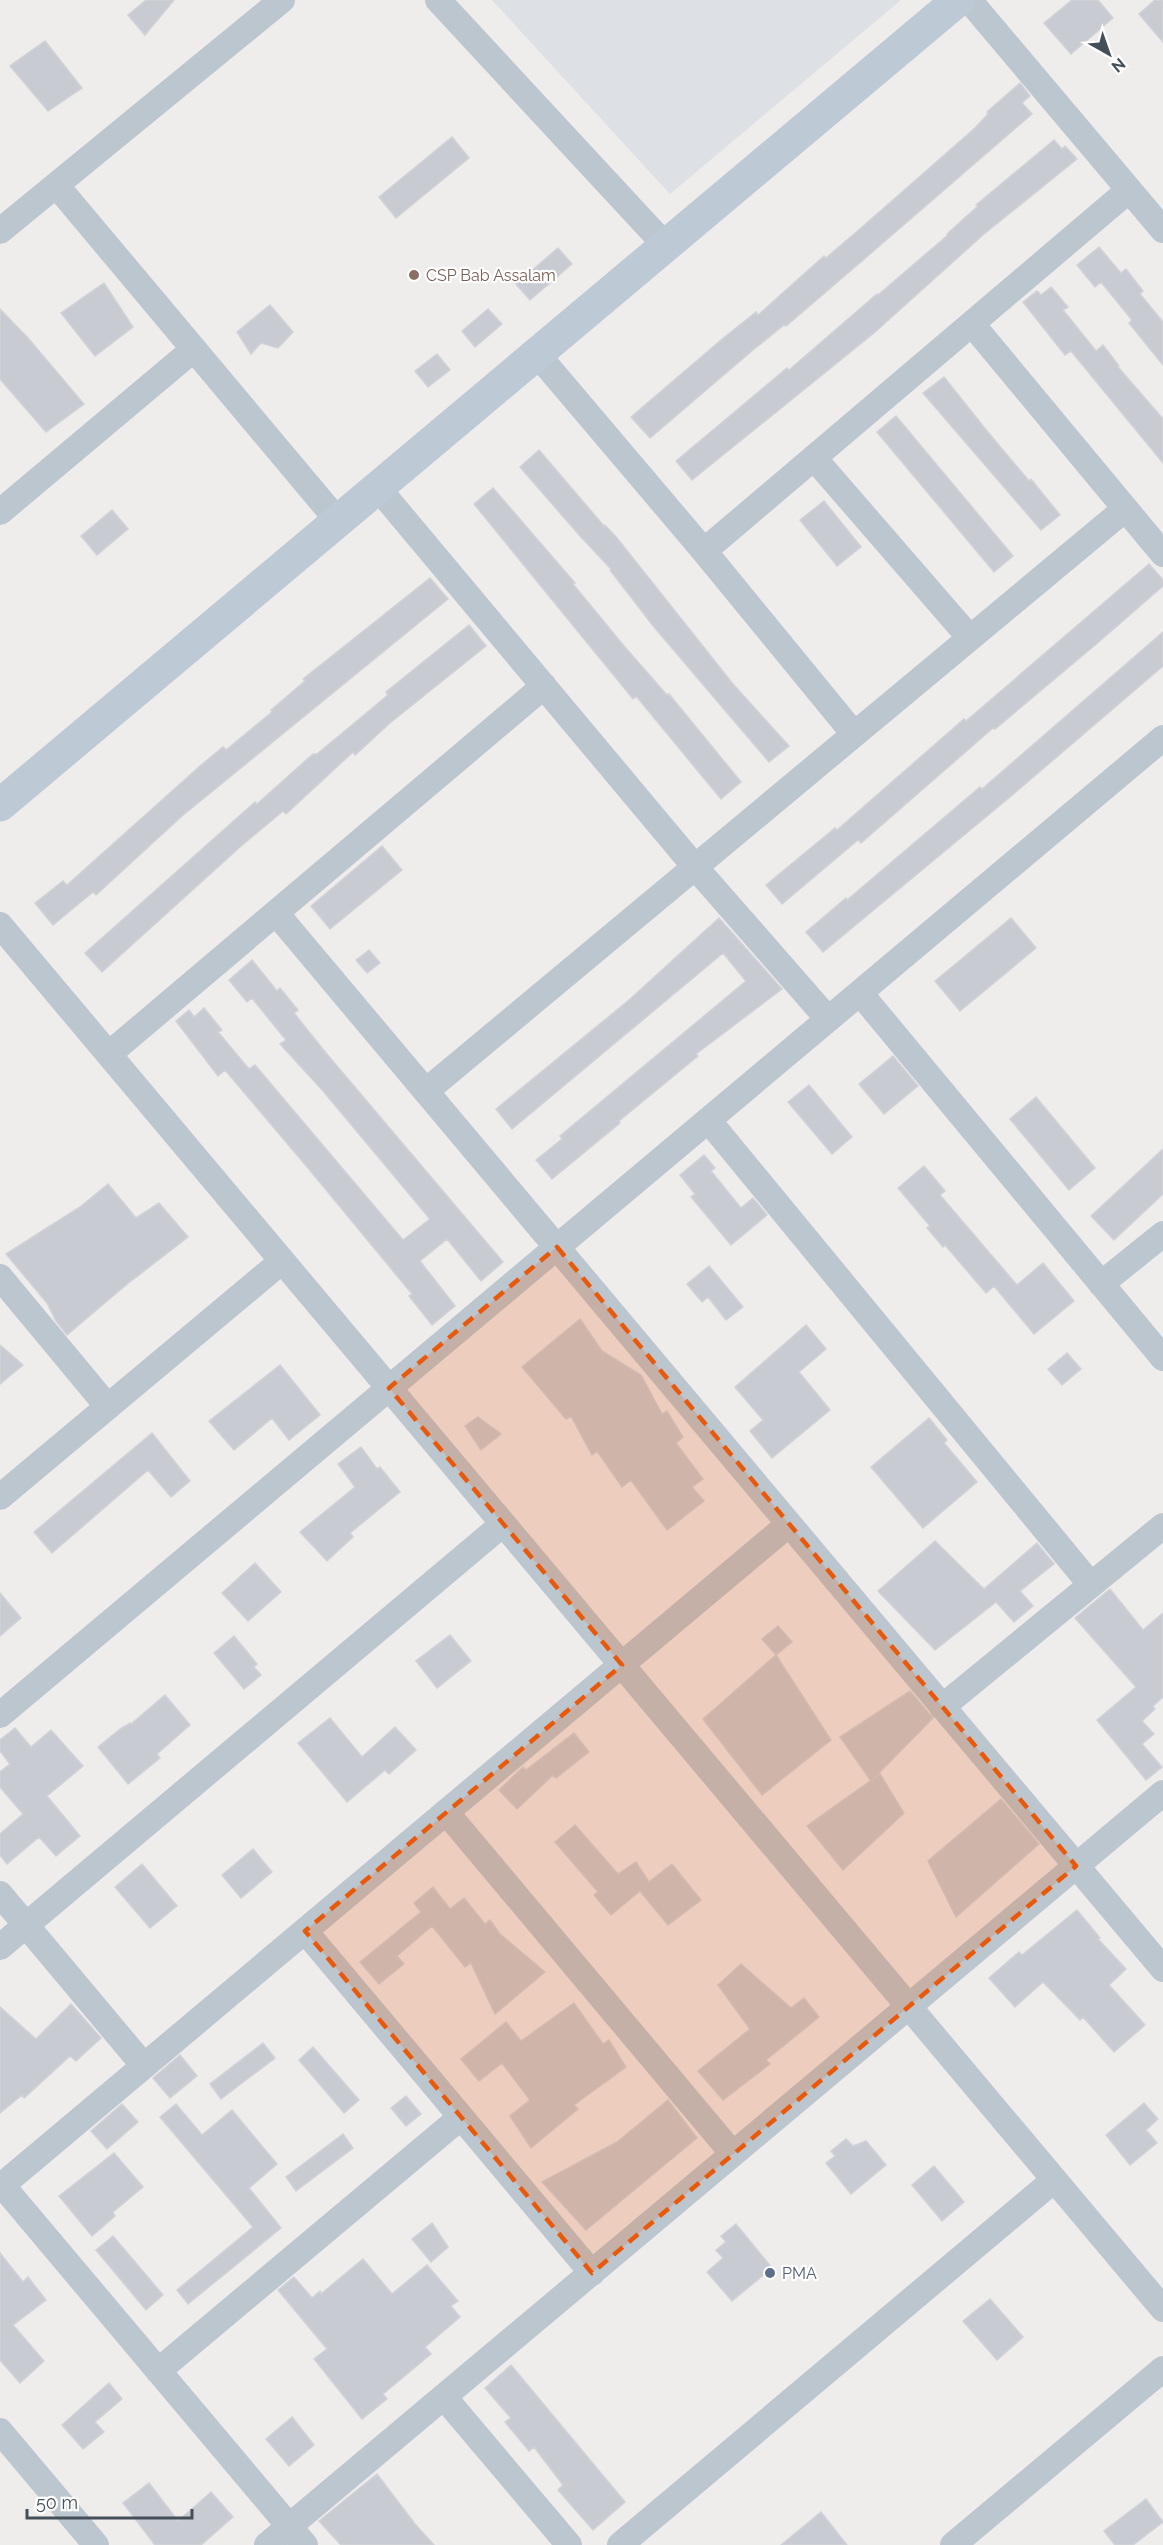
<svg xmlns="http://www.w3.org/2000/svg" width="1163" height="2545" viewBox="0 0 1163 2545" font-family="Raleway,sans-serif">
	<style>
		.airport { fill: #dde0e4 }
		.building { fill: #c8cbd1; stroke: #d0d2d8; stroke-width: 1.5 }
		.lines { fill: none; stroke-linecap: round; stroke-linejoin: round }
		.street { stroke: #bcc6cf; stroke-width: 26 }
		.secondary { stroke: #bec9d6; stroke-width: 33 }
		.marked { fill: #e8590c; fill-opacity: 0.2; stroke: #e8590c; stroke-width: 4.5; stroke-dasharray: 12 8; stroke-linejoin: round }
		.education-dot { fill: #8d6e63; stroke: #fff; stroke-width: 2 }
		.service-dot { fill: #5c6f8a; stroke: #fff; stroke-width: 2 }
		.labels { text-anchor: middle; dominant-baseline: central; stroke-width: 4.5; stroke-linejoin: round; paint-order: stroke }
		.education-label { font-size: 16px; fill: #785e54; stroke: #fff; text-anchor: start }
		.service-label { font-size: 16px; fill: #4e5e75; stroke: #fff; text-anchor: start }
	</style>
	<rect width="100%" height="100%" fill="#efecec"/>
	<!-- airport -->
	<path class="airport" d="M 492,0 L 901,0 L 670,194 Z"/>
	<!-- building -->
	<path class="building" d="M 146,0 L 174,0 L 145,35 L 128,15 Z
		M 1072,0 L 1098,0 L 1113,18 L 1071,54 L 1044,23 Z
		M 1155,0 L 1163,0 L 1163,42 L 1139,14 Z
		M 45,41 L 82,88 L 48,111 L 10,66 Z
		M 1020,83 L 1030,96 L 1022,103 L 1032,114 L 855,267 L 786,326 L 784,325 L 753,350 L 650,438 L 631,417 L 721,340 L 756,312 L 758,315 L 824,256 L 826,258 L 861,228 L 975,128 L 988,114 L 987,112 Z
		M 452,137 L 469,158 L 396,218 L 379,197 Z
		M 1054,140 L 1062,149 L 1065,146 L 1077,159 L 984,234 L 874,333 L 692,480 L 676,461 L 787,368 L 789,370 L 877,294 L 878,295 L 948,235 L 947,234 L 978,206 L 976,205 Z
		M 1099,247 L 1121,273 L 1126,269 L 1143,291 L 1140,294 L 1163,322 L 1163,365 L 1129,323 L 1132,320 L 1101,282 L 1095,287 L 1077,265 Z
		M 558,248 L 572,264 L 530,300 L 516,284 Z
		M 104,283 L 133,327 L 95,356 L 61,313 Z
		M 1051,287 L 1068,307 L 1063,310 L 1096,351 L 1103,345 L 1119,366 L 1118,367 L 1163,419 L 1163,463 L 1071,351 L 1065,355 L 1023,302 L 1037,291 L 1041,295 Z
		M 270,305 L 293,332 L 278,348 L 261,343 L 251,354 L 237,332 Z
		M 0,309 L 28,338 L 84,404 L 46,432 L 0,379 Z
		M 488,309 L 502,324 L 475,347 L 462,331 Z
		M 437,354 L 450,370 L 428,387 L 415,371 Z
		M 944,377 L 987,431 L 1029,481 L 1031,479 L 1060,515 L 1041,530 L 923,393 Z
		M 896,416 L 1013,556 L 994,572 L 877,432 Z
		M 539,450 L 604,526 L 605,525 L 617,538 L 733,684 L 789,746 L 769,762 L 654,627 L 610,570 L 611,569 L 580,536 L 520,467 Z
		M 493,488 L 575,583 L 573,584 L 624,646 L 667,695 L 669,694 L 741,782 L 721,799 L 636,696 L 633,699 L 474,504 Z
		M 824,501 L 861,547 L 837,566 L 800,520 Z
		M 112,510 L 128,529 L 97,555 L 81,536 Z
		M 1149,564 L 1163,580 L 1163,586 L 1094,646 L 995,729 L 993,728 L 861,843 L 858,840 L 782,904 L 766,885 L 835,828 L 837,830 L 964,719 L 966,721 Z
		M 430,578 L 448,599 L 182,816 L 96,895 L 93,892 L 53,925 L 35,903 L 63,881 L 67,885 L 200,766 L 223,747 L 226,750 L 272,712 L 271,710 L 305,681 L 303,679 Z
		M 469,625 L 486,646 L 390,723 L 355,755 L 353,752 L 286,814 L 283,811 L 240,847 L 102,972 L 85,953 L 255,802 L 257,804 L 313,754 L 317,754 L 388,695 L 386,692 Z
		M 1163,632 L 1163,666 L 1010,797 L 823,952 L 806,932 L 846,898 L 847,900 L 980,787 L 982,789 Z
		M 382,846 L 402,870 L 330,929 L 311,906 Z
		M 719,918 L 782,989 L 696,1054 L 698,1056 L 619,1121 L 620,1123 L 552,1179 L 536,1160 L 562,1139 L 560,1136 L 746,981 L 723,953 L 512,1129 L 496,1109 L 629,1000 Z
		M 1011,918 L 1036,948 L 960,1011 L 935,981 Z
		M 369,950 L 380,963 L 367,973 L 356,960 Z
		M 252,960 L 277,991 L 280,988 L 298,1010 L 294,1013 L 326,1053 L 503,1262 L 481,1281 L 447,1239 L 420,1261 L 455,1306 L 432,1325 L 409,1296 L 412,1294 L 308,1168 L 225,1070 L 218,1076 L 176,1021 L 189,1010 L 194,1017 L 204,1008 L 222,1030 L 218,1032 L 249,1069 L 255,1065 L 403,1240 L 430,1219 L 323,1091 L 280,1044 L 286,1040 L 252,998 L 247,1002 L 229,980 Z
		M 893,1056 L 918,1086 L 884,1114 L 859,1084 Z
		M 809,1085 L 852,1137 L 832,1154 L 788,1102 Z
		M 1036,1097 L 1095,1168 L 1069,1190 L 1010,1119 Z
		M 1163,1149 L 1163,1194 L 1114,1240 L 1091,1216 Z
		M 704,1155 L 715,1168 L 711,1171 L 741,1208 L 753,1198 L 767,1215 L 731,1245 L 691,1197 L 695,1194 L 680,1175 Z
		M 924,1166 L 945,1191 L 940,1195 L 1017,1285 L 1043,1263 L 1074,1301 L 1034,1334 L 994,1286 L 986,1293 L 945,1245 L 943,1247 L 927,1228 L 930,1226 L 898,1188 Z
		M 108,1184 L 136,1218 L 159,1203 L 188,1237 L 126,1285 L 67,1335 L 56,1321 L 47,1303 L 6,1254 L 80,1207 Z
		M 709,1266 L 743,1307 L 726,1320 L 708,1297 L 702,1302 L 687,1284 Z
		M 580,1319 L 602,1351 L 641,1375 L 662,1414 L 667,1411 L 683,1437 L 676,1443 L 703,1479 L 692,1487 L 704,1501 L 667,1530 L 631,1480 L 622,1487 L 597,1451 L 592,1455 L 571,1416 L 566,1419 L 522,1367 Z
		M 806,1325 L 826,1349 L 799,1372 L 830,1410 L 772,1458 L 750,1431 L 763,1420 L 735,1387 Z
		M 0,1345 L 23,1365 L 0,1384 Z
		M 1067,1353 L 1081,1369 L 1062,1385 L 1048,1369 Z
		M 280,1365 L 320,1415 L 289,1440 L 272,1418 L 234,1450 L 209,1421 Z
		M 478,1417 L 501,1434 L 481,1450 L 465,1426 Z
		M 929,1418 L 947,1440 L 944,1443 L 977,1482 L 923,1528 L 871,1467 Z
		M 152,1433 L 190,1481 L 171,1497 L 148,1470 L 52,1553 L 34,1532 Z
		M 361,1447 L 377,1469 L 380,1467 L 400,1492 L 350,1533 L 353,1537 L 327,1561 L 300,1532 L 355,1487 L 338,1464 Z
		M 935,1541 L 984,1589 L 1037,1543 L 1054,1564 L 1020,1591 L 1033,1606 L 1014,1622 L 996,1602 L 935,1650 L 878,1591 Z
		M 255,1563 L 281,1592 L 248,1621 L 222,1593 Z
		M 1110,1589 L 1143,1630 L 1163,1613 L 1163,1697 L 1153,1706 L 1155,1709 L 1142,1721 L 1154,1734 L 1142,1744 L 1162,1767 L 1146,1780 L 1097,1720 L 1136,1687 L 1075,1618 Z
		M 0,1593 L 21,1618 L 0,1636 Z
		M 778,1626 L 792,1642 L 776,1655 L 762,1639 Z
		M 450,1635 L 471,1661 L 437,1688 L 416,1661 Z
		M 234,1636 L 257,1664 L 254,1667 L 261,1675 L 244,1689 L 214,1653 Z
		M 776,1655 L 831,1740 L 762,1795 L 703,1719 Z
		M 910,1691 L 933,1718 L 871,1781 L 840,1737 Z
		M 165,1695 L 190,1725 L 157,1754 L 160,1758 L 128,1784 L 98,1747 L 120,1729 L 130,1723 L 131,1724 Z
		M 330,1718 L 362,1757 L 395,1727 L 416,1750 L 389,1774 L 385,1770 L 347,1802 L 298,1743 Z
		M 15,1728 L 31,1747 L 51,1730 L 83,1766 L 47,1796 L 80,1836 L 56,1856 L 39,1837 L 7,1864 L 0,1855 L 0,1834 L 23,1814 L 0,1787 L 0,1772 L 10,1764 L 0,1751 L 0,1740 Z
		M 574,1733 L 589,1752 L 556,1778 L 553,1775 L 517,1809 L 499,1790 L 523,1767 L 526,1770 Z
		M 880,1774 L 904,1813 L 843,1870 L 807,1826 Z
		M 1001,1799 L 1039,1844 L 956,1917 L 928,1861 Z
		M 575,1825 L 618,1874 L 636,1862 L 649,1882 L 672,1864 L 701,1900 L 668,1925 L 640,1891 L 611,1915 L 594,1895 L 598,1892 L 555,1842 Z
		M 253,1849 L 272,1872 L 241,1898 L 222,1875 Z
		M 142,1864 L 177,1906 L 150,1928 L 115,1887 Z
		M 433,1887 L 450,1909 L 464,1898 L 485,1924 L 490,1920 L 500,1934 L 545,1972 L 495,2014 L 471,1963 L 465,1967 L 432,1926 L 397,1956 L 404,1964 L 379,1984 L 360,1962 L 421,1912 L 414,1903 Z
		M 1077,1910 L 1100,1938 L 1098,1939 L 1126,1969 L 1109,1985 L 1145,2025 L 1114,2052 L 1083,2017 L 1080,2020 L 1043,1982 L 1015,2007 L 989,1978 L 1019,1952 L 1022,1955 Z
		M 741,1964 L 791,2008 L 804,1998 L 819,2017 L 766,2060 L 770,2064 L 723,2100 L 698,2071 L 750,2029 L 718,1985 Z
		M 574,2003 L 603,2044 L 609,2040 L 626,2067 L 574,2105 L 578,2109 L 531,2148 L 510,2116 L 530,2100 L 502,2063 L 479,2081 L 461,2059 L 506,2022 L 521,2041 Z
		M 71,2004 L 101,2038 L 76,2061 L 70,2056 L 24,2098 L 22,2095 L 0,2113 L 0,2007 L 36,2039 Z
		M 263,2043 L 275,2058 L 221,2099 L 210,2084 Z
		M 313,2047 L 359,2100 L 344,2113 L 299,2060 Z
		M 180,2055 L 197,2076 L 170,2098 L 153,2078 Z
		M 406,2096 L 421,2114 L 406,2126 L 391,2108 Z
		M 668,2100 L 697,2138 L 586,2230 L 542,2182 L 617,2142 Z
		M 1144,2103 L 1158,2119 L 1146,2130 L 1157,2143 L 1130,2165 L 1106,2135 Z
		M 122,2104 L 138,2122 L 107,2149 L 91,2131 Z
		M 176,2104 L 202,2135 L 232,2110 L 277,2164 L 249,2188 L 281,2228 L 188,2304 L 177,2290 L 253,2227 L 160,2117 Z
		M 343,2134 L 353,2148 L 296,2191 L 286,2177 Z
		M 846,2139 L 853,2146 L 866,2141 L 886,2165 L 851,2194 L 826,2163 L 835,2156 L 831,2151 Z
		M 114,2153 L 143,2187 L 113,2212 L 115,2216 L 92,2236 L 59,2196 Z
		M 934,2166 L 964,2202 L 942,2221 L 912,2185 Z
		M 432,2223 L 448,2247 L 431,2262 L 412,2239 Z
		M 736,2224 L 772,2268 L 732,2301 L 707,2272 L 723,2258 L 716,2250 L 726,2242 L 721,2236 Z
		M 113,2236 L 163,2295 L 146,2310 L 96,2250 Z
		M 0,2253 L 23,2282 L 28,2277 L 46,2300 L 13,2325 L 44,2361 L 20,2383 L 0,2360 Z
		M 363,2259 L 392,2294 L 427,2265 L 458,2301 L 451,2306 L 460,2317 L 425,2347 L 431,2354 L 383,2394 L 387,2399 L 362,2419 L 314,2359 L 327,2349 L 278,2290 L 294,2277 L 312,2298 L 320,2291 L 321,2294 Z
		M 990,2299 L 1023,2337 L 997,2360 L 963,2321 Z
		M 511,2365 L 625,2502 L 593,2530 L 558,2490 L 563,2485 L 534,2447 L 529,2451 L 505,2422 L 511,2418 L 485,2388 Z
		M 109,2383 L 122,2399 L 95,2422 L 104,2432 L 83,2449 L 62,2425 Z
		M 292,2417 L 314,2445 L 289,2466 L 266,2439 Z
		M 377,2474 L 415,2524 L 434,2545 L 341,2545 L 319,2521 Z
		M 149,2483 L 178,2521 L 211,2492 L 233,2517 L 201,2545 L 155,2545 L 123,2503 Z
		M 1146,2499 L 1163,2522 L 1133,2545 L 1115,2545 L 1104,2531 Z
		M 821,2512 L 847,2545 L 781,2545 Z"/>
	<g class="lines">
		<!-- street -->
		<path class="street" d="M 438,0 L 666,246
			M 969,0 L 1163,230
			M 57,186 L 338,521
			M 0,231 L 282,0
			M 972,324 L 1163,554
			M 537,354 L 704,551 L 854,734
			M 814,458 L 970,638
			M 378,488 L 695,867 L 828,1019
			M 0,512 L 194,349
			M 704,551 L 1129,190
			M 276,913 L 1163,1969
			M 0,925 L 1163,2309
			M 860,993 L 1163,1358
			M 109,1054 L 544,686
			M 426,1091 L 1125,509
			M 708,1120 L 1091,1585
			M 0,1277 L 108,1407
			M 1101,1284 L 1163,1234
			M 0,1497 L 282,1261
			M 942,1707 L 1163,1526
			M 0,1715 L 1163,738
			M 446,1812 L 733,2154
			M 0,1894 L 144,2066
			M 305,1931 L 592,2273
			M 0,1947 L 503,1524
			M 2,2185 L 305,2545
			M 0,2187 L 789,1524
			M 158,2371 L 461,2117
			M 444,2397 L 569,2545
			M 0,2431 L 96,2545
			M 267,2545 L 1163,1793
			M 620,2545 L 1054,2180
			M 953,2545 L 1163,2369"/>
		<!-- secondary -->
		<path class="secondary" d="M 0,805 L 958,0"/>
	</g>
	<!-- marked area -->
	<path class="marked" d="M 557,1247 L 1076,1866 L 592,2273 L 305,1931 L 622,1665 L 389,1388 Z"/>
	<!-- markers -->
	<circle class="education-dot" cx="414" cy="275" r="6"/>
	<circle class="service-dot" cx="770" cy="2273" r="6"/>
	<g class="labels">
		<!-- education labels -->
		<g class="education-label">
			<text x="426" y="275">CSP Bab Assalam</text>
		</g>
		<!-- service labels -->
		<g class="service-label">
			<text x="782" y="2273">PMA</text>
		</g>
	</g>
	<!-- north arrow -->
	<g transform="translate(1109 54) rotate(140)" stroke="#ffffff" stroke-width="4.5" paint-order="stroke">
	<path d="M0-4.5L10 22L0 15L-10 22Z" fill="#444f59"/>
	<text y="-9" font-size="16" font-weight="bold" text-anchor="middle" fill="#444f59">N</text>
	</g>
	<!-- scale -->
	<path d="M27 2509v9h165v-9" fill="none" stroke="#444f59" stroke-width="3"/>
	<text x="36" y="2509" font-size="18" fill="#444f59" stroke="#ffffff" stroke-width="4.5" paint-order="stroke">50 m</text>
</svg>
